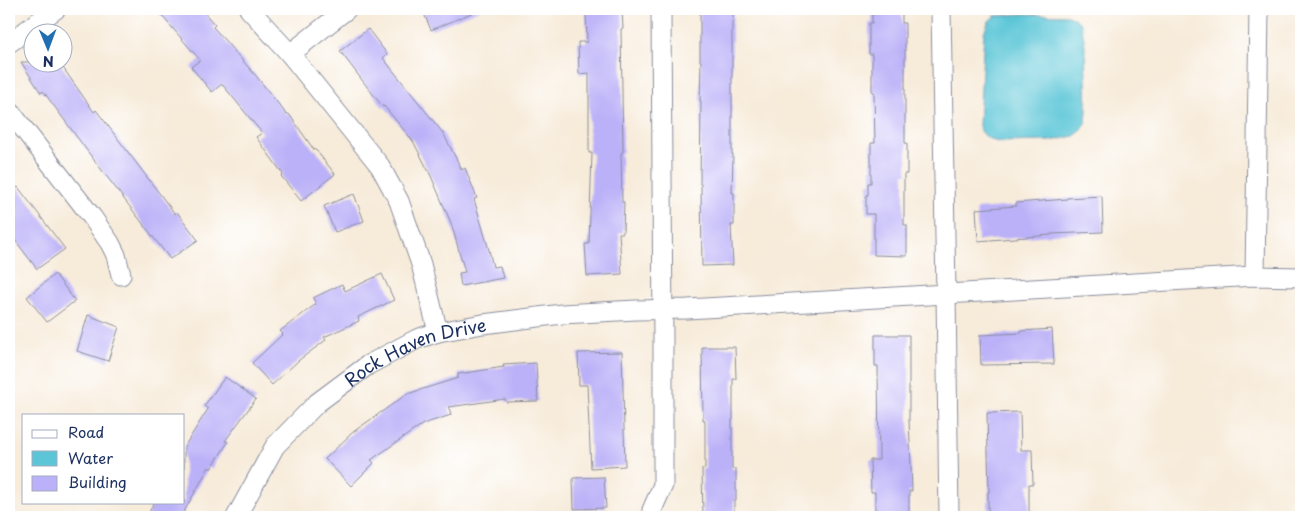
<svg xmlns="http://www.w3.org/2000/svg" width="1310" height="526" viewBox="0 0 1310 526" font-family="'Playpen Sans',sans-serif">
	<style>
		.water { fill: #5cc6d7; stroke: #3c7a9a }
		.building { fill: #bbb1f8 }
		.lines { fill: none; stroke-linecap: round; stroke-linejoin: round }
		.minor-casing { stroke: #898d9c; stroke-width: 21 }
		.minor { stroke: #fff; stroke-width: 19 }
		.labels { text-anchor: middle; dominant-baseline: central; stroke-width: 4.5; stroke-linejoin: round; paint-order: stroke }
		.street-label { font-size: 18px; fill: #1b2f5e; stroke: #fff }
	</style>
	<rect width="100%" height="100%" fill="#fff"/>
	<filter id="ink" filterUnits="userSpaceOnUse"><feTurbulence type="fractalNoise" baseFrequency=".02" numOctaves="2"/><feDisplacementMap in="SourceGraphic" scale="10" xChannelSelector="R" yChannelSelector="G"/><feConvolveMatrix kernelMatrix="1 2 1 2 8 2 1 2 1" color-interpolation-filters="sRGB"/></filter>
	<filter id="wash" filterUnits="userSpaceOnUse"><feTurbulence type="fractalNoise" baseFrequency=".0096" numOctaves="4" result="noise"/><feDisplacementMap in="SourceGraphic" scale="20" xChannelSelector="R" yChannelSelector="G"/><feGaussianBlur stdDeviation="1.12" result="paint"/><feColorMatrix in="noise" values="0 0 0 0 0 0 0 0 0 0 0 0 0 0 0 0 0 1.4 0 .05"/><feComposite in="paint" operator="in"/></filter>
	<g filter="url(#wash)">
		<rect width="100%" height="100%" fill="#f7ebd9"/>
		<!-- water -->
		<path class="water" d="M 1023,14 L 1068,15 L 1075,19 L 1081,24 L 1085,46 L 1087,112 L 1086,121 L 1082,130 L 1074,136 L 1051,141 L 998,142 C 989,140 982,135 979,126 L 984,32 L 989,21 L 995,16 Z"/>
		<g id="blocks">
			<!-- building -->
			<path class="building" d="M 156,9 L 201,9 L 215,25 L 213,27 L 257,77 L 287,115 L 289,114 L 314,150 L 315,149 L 335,174 L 301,201 L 281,176 L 283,174 L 256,137 L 262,133 L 222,84 L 212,92 L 191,67 L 200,60 Z
				M 422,9 L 481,9 L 431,30 Z
				M 590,9 L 622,9 L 623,28 L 621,29 L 623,152 L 621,153 L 622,202 L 624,202 L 623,233 L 619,233 L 622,274 L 587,276 L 585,244 L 589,244 L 592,153 L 589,153 L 589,73 L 579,74 L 578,42 L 587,42 L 586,13 L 590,13 Z
				M 700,9 L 733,9 L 733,22 L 732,22 L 732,154 L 733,154 L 732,193 L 734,193 L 734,225 L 731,225 L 733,265 L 702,266 L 701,184 L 700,184 L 701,101 L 700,101 L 701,61 L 700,61 Z
				M 872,9 L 902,9 L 902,23 L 905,23 L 905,143 L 907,143 L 907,174 L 904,174 L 904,225 L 907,225 L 907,256 L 874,255 L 874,214 L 866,214 L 866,195 L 868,195 L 868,183 L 871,183 L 871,143 L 875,143 L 874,92 L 872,92 L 872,54 L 869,54 L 869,23 L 872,23 Z
				M 368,29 L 387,54 L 383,58 L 443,133 L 462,170 L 465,168 L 477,198 L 474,199 L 489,250 L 493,267 L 500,266 L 503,278 L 461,286 L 459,273 L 465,272 L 451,223 L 431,176 L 413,141 L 384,106 L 383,107 L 365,84 L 340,51 Z
				M 21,62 L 59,62 L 94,112 L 96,110 L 175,214 L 177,212 L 198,240 L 170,259 L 91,156 L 43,91 L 41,93 Z
				M 18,187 L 65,249 L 37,269 L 9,232 L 9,194 Z
				M 354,194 L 364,221 L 335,232 L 324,206 Z
				M 1102,196 L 1103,232 L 1051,234 L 1051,235 L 978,241 L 976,209 L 1016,206 L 1016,203 L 1067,199 L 1067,198 Z
				M 55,274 L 75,301 L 47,322 L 27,297 Z
				M 382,274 L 394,300 L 358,317 L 359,321 L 324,337 L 326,340 L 299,360 L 272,385 L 252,363 L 283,334 L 280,331 L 316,304 L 313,298 L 342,284 L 345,291 Z
				M 88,315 L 119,327 L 108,361 L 77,351 Z
				M 1052,329 L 1054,364 L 981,365 L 980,335 L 1021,333 L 1021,331 Z
				M 875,335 L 909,335 L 909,420 L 912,491 L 909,491 L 909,517 L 875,517 L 875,492 L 871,492 L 870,460 L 879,460 L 878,366 L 875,366 Z
				M 702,347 L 735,347 L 736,379 L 733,379 L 733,420 L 732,420 L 732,469 L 736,469 L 736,501 L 734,501 L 734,517 L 703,517 L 702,469 L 705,469 L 705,420 L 703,420 Z
				M 622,352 L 625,466 L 591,468 L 587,385 L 579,385 L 578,353 Z
				M 536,363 L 538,401 L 506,402 L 505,399 L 449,407 L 451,415 L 423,424 L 371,460 L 374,463 L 351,486 L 325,459 L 353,432 L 407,394 L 458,378 L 458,374 L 504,367 L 503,365 Z
				M 225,377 L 256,399 L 225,441 L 228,442 L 211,469 L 209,467 L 181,517 L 147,517 L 154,502 L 184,502 L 184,447 L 208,409 L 204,406 Z
				M 1020,412 L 1021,450 L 1032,450 L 1033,484 L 1029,484 L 1029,517 L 988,517 L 988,492 L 989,492 L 987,413 Z
				M 604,477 L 606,508 L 574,509 L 573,478 Z"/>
		</g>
	</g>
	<g filter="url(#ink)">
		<use href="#blocks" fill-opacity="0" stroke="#898d9c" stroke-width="1"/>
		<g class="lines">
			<!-- minor casing -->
			<g class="minor-casing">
				<g id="minor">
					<path d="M 249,9 L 290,54 L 380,166 L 399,201 L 421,264 L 438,332"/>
					<path d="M 941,9 L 946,293 L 949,517"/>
					<path d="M 9,43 L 56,9"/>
					<path d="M 290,54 L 347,9"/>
					<path d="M 9,110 L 92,217 L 110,243 L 116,255 L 121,275"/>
					<path d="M 1255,276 L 1259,9"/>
					<path d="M 652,510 L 663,485 L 663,341 L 661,9"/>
					<path id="s1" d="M 236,517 L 275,446 L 317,403 L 368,365 L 417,339 L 438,332 L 483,324 L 562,314 L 636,310 L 687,309 L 1255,276 L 1301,277"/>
				</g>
			</g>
			<!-- minor -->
			<use href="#minor" class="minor"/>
		</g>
	</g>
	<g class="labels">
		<!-- street labels -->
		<g class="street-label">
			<text stroke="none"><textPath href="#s1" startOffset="254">Rock Haven Drive</textPath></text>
		</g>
	</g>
	<!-- margin -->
	<rect width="1310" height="526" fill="none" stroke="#fff" stroke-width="30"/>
	<!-- legend -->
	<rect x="22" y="414" width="162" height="90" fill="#ffffff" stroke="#a4acbf"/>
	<rect x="32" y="430" width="25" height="8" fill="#ffffff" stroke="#a4acbf"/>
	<text x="68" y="438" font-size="15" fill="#1b2f5e">Road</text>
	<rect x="32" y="451" width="25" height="15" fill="#5cc6d7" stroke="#a4acbf"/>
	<text x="68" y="464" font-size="15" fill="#1b2f5e">Water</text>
	<rect x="32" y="476" width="25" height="15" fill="#bbb1f8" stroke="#a4acbf"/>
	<text x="68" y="488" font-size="15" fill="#1b2f5e">Building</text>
	<!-- north arrow -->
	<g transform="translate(48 48) rotate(179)"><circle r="24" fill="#ffffff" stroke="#a4acbf"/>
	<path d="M0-4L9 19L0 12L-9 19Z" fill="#1f6fb2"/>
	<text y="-8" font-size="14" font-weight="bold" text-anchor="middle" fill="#1b2f5e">N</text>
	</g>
</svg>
